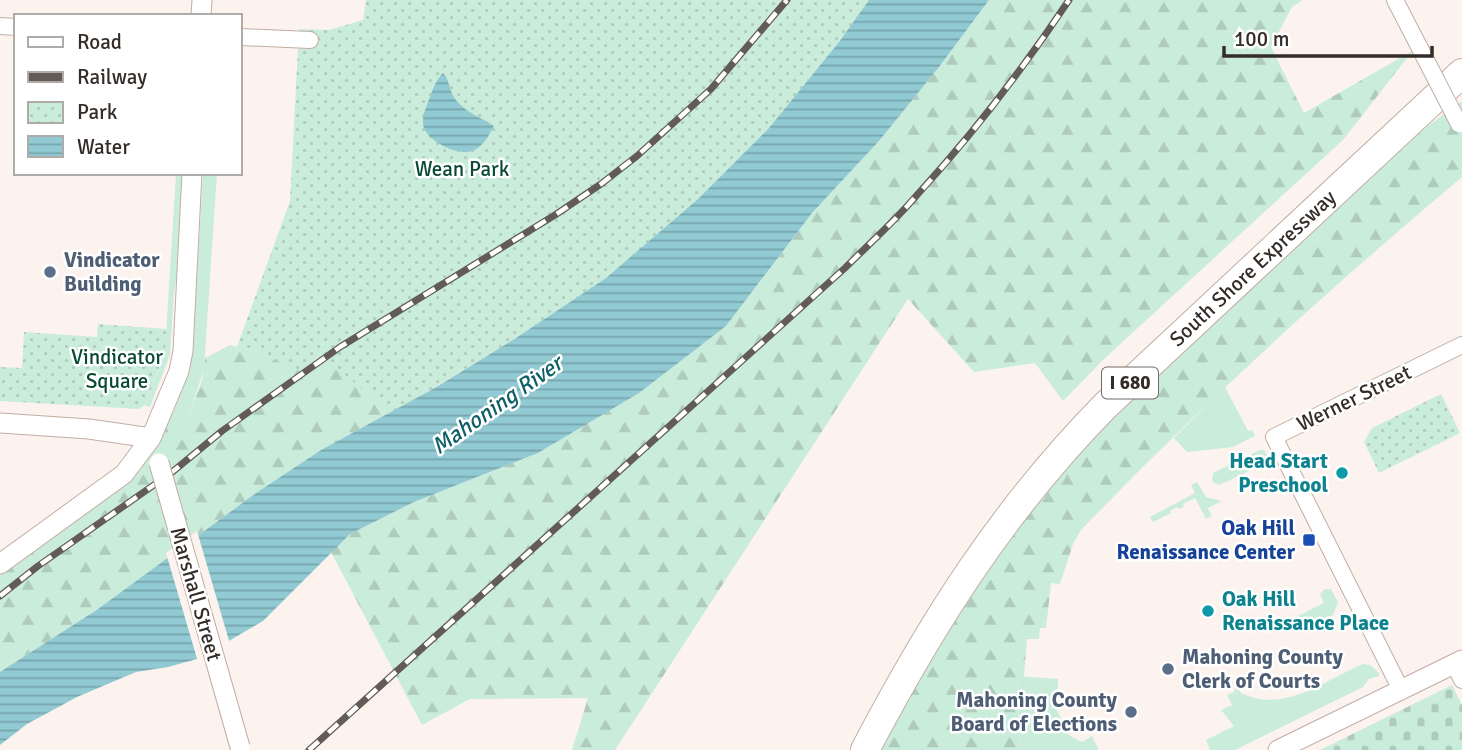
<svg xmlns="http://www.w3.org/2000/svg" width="1462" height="750" viewBox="0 0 1462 750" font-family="Signika,sans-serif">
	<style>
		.green { fill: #caecdb }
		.forest { fill: url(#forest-firs) }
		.cemetery { fill: url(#cemetery-stones) }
		.park { fill: url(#park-dots) }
		.water { fill: url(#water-rules) }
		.pier { fill: #fcf3ef }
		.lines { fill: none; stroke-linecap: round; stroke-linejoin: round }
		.minor-casing { stroke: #c2ada3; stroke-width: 18 }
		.tertiary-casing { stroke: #c2ada3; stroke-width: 21 }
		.motorway-casing { stroke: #c2ada3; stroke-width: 30 }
		.minor { stroke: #fff; stroke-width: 16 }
		.tertiary { stroke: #fff; stroke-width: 19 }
		.motorway { stroke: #fff; stroke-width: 28 }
		.rail-casing { stroke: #635b57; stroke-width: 7 }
		.rail { stroke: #fff; stroke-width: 4.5; stroke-dasharray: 13; stroke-linecap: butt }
		.minor-bridge-casing { stroke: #c2ada3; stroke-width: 18; stroke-linecap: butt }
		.tertiary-bridge-casing { stroke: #c2ada3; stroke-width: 21; stroke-linecap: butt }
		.minor-bridge { stroke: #fff; stroke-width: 16 }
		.tertiary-bridge { stroke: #fff; stroke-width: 19 }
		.service-dot { fill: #5c6f8a; stroke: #fff; stroke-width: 2.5 }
		.culture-dot { fill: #0f9aa8; stroke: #fff; stroke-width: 2.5 }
		.transit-dot { fill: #1a4fb4; stroke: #fff; stroke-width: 2.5 }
		.labels { text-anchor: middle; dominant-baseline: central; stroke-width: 5; stroke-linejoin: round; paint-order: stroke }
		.shield { fill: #fff; stroke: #716b68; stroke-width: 2 }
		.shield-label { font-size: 19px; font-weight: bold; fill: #342c28 }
		.park-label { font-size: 21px; fill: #0a4933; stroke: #fff }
		.service-label { font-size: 21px; font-weight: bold; fill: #4e5e75; stroke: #fff; text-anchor: start }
		.street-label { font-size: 21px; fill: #342c28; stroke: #fff }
		.culture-label { font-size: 21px; font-weight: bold; fill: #0d838f; stroke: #fff; text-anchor: end }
		.transit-label { font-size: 21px; font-weight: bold; fill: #164399; stroke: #fff; text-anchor: end }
		.water-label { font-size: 23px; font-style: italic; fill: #0f5f68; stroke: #fff }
	</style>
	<defs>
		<pattern id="forest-firs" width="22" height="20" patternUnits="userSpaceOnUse" patternTransform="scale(1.75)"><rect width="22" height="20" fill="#caecdb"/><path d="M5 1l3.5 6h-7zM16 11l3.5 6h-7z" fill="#aecbbc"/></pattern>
		<pattern id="cemetery-stones" width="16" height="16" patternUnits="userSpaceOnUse" patternTransform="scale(1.75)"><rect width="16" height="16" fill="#caecdb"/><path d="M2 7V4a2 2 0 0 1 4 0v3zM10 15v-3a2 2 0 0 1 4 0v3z" fill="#aecbbc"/></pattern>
		<pattern id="park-dots" width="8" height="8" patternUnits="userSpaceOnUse" patternTransform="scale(1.75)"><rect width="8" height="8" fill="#caecdb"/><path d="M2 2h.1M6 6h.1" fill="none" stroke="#aecbbc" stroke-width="1.8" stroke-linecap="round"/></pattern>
		<pattern id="water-rules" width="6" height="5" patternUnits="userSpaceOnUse" patternTransform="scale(1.75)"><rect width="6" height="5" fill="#91cad3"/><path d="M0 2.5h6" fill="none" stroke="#77a4ab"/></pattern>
	</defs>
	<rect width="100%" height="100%" fill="#fcf3ef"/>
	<!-- green -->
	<path class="green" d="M 176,173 L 185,173 L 182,239 L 174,293 L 170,355 L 150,407 L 145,405 L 165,352 Z
		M 203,173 L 217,173 L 204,369 L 188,418 L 173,414 L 189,366 L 194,330 Z
		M 1225,387 L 1248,431 L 1252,430 L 1255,436 L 1233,447 L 1187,452 L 1174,438 Z
		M 1260,450 L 1264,450 L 1267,455 L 1262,465 L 1219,485 L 1212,481 L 1213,473 Z
		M 1197,482 L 1206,497 L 1222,501 L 1208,508 L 1212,516 L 1206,519 L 1195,498 L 1183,504 L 1184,507 L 1179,509 L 1177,507 L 1170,511 L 1171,513 L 1153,522 L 1150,517 L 1195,493 L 1191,485 Z
		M 1325,589 L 1331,589 L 1338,602 L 1333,615 L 1297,633 L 1292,631 L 1288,633 L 1287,630 L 1291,628 L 1288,621 L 1324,603 L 1320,594 Z
		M 1363,664 L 1370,665 L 1379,673 L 1379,676 L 1369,679 L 1363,687 L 1235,750 L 1210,750 L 1206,740 L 1234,726 L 1221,710 L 1232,705 L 1227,695 L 1234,692 L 1235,688 L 1238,686 L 1241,693 C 1285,714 1323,681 1363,664 Z
		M 1017,676 L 1058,679 L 1057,710 L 1070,736 L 1082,742 L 1092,736 L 1099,750 L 1020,750 Z"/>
	<!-- forest -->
	<path class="forest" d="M 869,0 L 433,389 L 321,450 L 256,493 L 98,609 L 0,672 L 0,564 L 124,474 L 163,411 L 188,418 L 202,380 L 205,358 L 230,345 L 237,347 L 238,344 L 305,372 Z
		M 989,0 L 1303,0 L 1292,7 L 1271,47 L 1304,113 L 1419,47 L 1407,58 L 1343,140 L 1105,358 L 1063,401 L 1035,363 L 974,372 L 908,299 L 615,750 L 572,750 L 588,698 L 470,699 L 422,725 L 331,552 L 350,534 L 414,502 L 538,453 L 638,393 L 726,326 L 812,213 L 879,141 L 939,67 Z
		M 1462,101 L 1462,177 C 1330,288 1201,405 1081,530 L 1073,544 L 1060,584 L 1051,583 L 1046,628 L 1040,628 L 1039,639 L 1027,639 L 1024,676 L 1017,677 L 1020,750 L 865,750 L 992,538 L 1329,198 Z"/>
	<!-- cemetery -->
	<path class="cemetery" d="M 1452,685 L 1462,705 L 1462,750 L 1320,750 Z"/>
	<!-- park -->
	<path class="park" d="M 366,0 L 869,0 L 839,42 L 769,128 L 698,199 L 606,278 L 516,338 L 392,413 L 324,358 L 304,372 L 238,344 L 290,201 L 299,29 L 329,30 L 363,20 Z
		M 98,324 L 167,329 L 165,352 L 145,405 L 139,409 L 0,401 L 0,367 L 22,368 L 24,332 L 97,337 Z
		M 1441,394 L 1460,433 L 1379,473 L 1364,442 L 1372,428 Z"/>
	<!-- water -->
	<path class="water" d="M 869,0 L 989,0 L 939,67 L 879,141 L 812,213 L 726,326 L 639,393 L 538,453 L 414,502 L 350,534 L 263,621 L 212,651 L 197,659 L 168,667 L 136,672 L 77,697 L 27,724 L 0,745 L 0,672 L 98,609 L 256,493 L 321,450 L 433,389 L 516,338 L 606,278 L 698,199 L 769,128 L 839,42 Z
		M 443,73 C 450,80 449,91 455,99 C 465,112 480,117 494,126 C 489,135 483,147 472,151 C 458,156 425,141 423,124 C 422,116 427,105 430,97 C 433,89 436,80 443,73 Z"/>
	<!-- pier -->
	<path class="pier" d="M 197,531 L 230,644 L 198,662 L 166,553 Z"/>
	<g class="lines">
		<!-- minor casing -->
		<g class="minor-casing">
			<path id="minor" d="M 1395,0 L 1411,31
				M 0,26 L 16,27
				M 240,37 L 310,40
				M 1454,664 L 1462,680
				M 1401,690 L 1274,437 L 1462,345"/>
		</g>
		<!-- tertiary casing -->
		<g class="tertiary-casing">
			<path id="tertiary" d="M 201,16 L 202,0
				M 0,423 L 89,429 L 151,438
				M 0,564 L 124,474 L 151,438 L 179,371 L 183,351 L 192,173
				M 1278,750 L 1462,660"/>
		</g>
		<!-- motorway casing -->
		<g class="motorway-casing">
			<g id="motorway">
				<path id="s1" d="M 865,750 C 932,622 1003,510 1105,406 L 1462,73"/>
			</g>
		</g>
		<!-- minor -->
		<use href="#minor" class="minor"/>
		<!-- tertiary -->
		<use href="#tertiary" class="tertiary"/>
		<!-- motorway -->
		<use href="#motorway" class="motorway"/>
		<!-- rail casing -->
		<g class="rail-casing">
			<path id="rail" d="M 0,596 L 38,566 L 171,473 L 222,431 L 340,347 L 555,215 L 601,184 L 637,156 L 711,89 L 787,0
				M 309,750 L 845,268 C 869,244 895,221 917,195 C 973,134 1023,69 1069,0"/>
		</g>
		<!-- rail -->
		<use href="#rail" class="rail"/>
		<!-- minor-bridge casing -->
		<g class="minor-bridge-casing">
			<path id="minor-bridge" d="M 1411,31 L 1459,124"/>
		</g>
		<!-- tertiary-bridge casing -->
		<g class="tertiary-bridge-casing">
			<path id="tertiary-bridge" d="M 159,463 L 240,747"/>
		</g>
		<!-- minor-bridge -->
		<use href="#minor-bridge" class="minor-bridge"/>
		<!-- tertiary-bridge -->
		<use href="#tertiary-bridge" class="tertiary-bridge"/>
	</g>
	<!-- markers -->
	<g class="service-dot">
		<circle cx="50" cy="272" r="7"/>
		<circle cx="1168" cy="669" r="7"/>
		<circle cx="1131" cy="712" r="7"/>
	</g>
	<g class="culture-dot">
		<circle cx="1342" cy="473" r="7"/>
		<circle cx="1208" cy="611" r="7"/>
	</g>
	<rect class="transit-dot" x="1302" y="533" width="14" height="14" rx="3.5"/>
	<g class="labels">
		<!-- shield labels -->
		<rect class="shield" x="1102" y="367.5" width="56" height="31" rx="5"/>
		<g class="shield-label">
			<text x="1130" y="383">I 680</text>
		</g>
		<!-- park labels -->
		<g class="park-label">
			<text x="462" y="169">Wean Park</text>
			<text x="117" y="357">Vindicator<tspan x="117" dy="24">Square</tspan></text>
		</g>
		<!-- service labels -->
		<g class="service-label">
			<text x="64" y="260">Vindicator<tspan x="64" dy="24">Building</tspan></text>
			<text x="1182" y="657">Mahoning County<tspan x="1182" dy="24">Clerk of Courts</tspan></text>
			<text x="1117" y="700" text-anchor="end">Mahoning County<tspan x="1117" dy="24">Board of Elections</tspan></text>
		</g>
		<!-- street labels -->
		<g class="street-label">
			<text stroke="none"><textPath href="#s1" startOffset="623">South Shore Expressway</textPath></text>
			<text transform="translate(1354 398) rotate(-26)">Werner Street</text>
			<text transform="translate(196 594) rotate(74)">Marshall Street</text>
		</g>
		<!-- culture labels -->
		<g class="culture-label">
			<text x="1328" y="461">Head Start<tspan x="1328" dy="24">Preschool</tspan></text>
			<text x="1222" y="599" text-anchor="start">Oak Hill<tspan x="1222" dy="24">Renaissance Place</tspan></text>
		</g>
		<!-- transit labels -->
		<g class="transit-label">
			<text x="1295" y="528">Oak Hill<tspan x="1295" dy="24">Renaissance Center</tspan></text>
		</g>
		<!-- water labels -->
		<g class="water-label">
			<text transform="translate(497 405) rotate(-35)">Mahoning River</text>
		</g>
	</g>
	<!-- legend -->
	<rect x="14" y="14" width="228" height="161" fill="#ffffff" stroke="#aeaba9" stroke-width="2"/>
	<rect x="28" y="37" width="35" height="10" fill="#ffffff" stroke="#aeaba9" stroke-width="2"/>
	<text x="77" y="49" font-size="21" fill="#342c28">Road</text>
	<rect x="28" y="72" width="35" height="10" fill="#635b57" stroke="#aeaba9" stroke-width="2"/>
	<text x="77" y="84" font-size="21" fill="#342c28">Railway</text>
	<rect x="28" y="102" width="35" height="21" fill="url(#park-dots)" stroke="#aeaba9" stroke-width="2"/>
	<text x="77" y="119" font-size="21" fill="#342c28">Park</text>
	<rect x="28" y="136" width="35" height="21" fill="url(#water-rules)" stroke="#aeaba9" stroke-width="2"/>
	<text x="77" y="154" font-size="21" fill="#342c28">Water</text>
	<!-- scale -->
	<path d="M1224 46v10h208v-10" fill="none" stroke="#342c28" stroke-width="3.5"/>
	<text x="1234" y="46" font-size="21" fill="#342c28" stroke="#ffffff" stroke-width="5" paint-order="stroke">100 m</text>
</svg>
